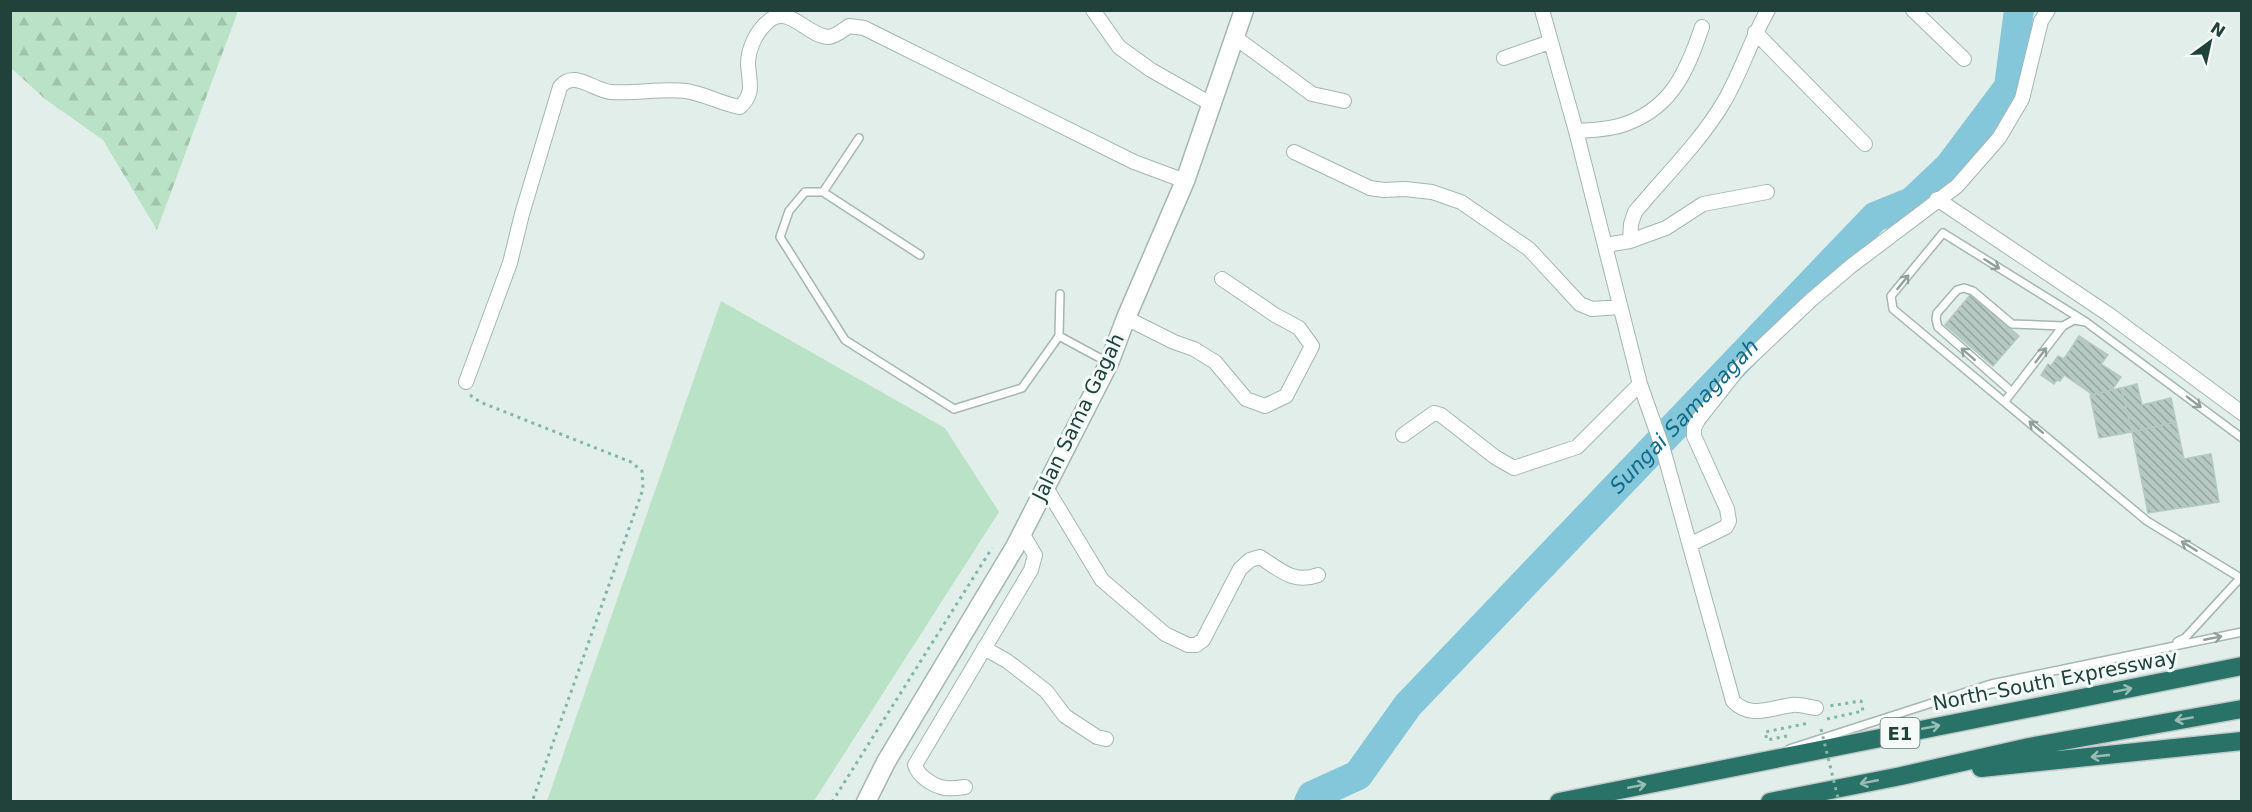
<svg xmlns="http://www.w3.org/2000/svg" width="2252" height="812" viewBox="0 0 2252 812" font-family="'DejaVu Sans',sans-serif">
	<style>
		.forest { fill: url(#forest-firs) }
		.pitch { fill: #b9e2c6 }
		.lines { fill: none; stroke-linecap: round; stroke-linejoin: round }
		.river { stroke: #84c7da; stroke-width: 30 }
		.building { fill: url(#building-back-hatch); stroke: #b4c9c1; stroke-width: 1.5 }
		.service-casing { stroke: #a4b7b2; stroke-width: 10 }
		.minor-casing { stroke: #a4b7b2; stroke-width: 16 }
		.tertiary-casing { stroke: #a4b7b2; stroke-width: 21 }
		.motorway-casing { stroke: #c1cac8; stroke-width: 21 }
		.path { stroke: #7fb6a8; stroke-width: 3; stroke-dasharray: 3 4.5; stroke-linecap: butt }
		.service { stroke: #fff; stroke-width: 7 }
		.minor { stroke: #fff; stroke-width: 14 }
		.tertiary { stroke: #fff; stroke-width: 18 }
		.motorway { stroke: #287267; stroke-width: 18 }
		.path-bridge { stroke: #7fb6a8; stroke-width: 3; stroke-dasharray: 3 4.5; stroke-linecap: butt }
		.oneway { stroke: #90a09d }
		.oneway2 { stroke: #98bdb6 }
		.labels { text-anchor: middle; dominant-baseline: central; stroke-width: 6; stroke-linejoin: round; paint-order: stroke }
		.shield { fill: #f4faf7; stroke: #607973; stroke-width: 1.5 }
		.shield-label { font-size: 18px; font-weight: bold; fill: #20423b }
		.street-label { font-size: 20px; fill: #20423b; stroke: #f4faf7 }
		.water-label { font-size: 21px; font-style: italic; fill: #126b86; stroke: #f4faf7 }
	</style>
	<defs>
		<pattern id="forest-firs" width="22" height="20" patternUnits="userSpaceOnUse" patternTransform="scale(1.5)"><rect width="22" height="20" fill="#b9e2c6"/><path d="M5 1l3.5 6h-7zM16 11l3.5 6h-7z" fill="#9fc3ab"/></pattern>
		<pattern id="building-back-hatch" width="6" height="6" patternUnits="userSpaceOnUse" patternTransform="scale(1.5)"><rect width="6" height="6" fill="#b7c9c3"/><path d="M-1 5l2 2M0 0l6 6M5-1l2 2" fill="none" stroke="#94a5a0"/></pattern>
	</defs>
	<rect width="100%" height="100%" fill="#e2eeea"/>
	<!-- forest -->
	<path class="forest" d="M 11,10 L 238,11 L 157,230 L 103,140 L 45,99 L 11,68 Z"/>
	<!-- pitch -->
	<path class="pitch" d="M 721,301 L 945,428 L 999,512 L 814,801 L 547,801 Z"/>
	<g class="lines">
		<!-- river -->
		<path class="river" id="s1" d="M 1309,802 L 1312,796 L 1358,775 L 1408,705 L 1875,217 L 1912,202 L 1949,167 L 2009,87 L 2019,10"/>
	</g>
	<!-- building -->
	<path class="building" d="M 1970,295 L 2019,336 L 1993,366 L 1945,325 Z
		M 2079,336 L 2108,355 L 2101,364 L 2121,377 L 2112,390 L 2093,395 L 2064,375 L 2060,381 L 2057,380 L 2054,384 L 2041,375 L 2048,364 L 2051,366 L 2058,356 L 2064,359 Z
		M 2137,384 L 2142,405 L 2171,398 L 2176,422 L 2132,432 L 2121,388 Z
		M 2121,388 L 2132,432 L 2099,438 L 2090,395 Z
		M 2176,422 L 2184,459 L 2211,454 L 2219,502 L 2148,513 L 2132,432 Z"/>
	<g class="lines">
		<!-- service casing -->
		<g class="service-casing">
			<path id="service" d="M 859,138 L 823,192 L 805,192 L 789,211 L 780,237 L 845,340 L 954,409 L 1022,388 L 1059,336 L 1109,363
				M 823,192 L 920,255
				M 2086,322 L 1943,233 L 1891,296 L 1893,309 L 2147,521 L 2239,577
				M 1059,336 L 1060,294
				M 2012,392 L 1938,327 L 1936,319 L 1937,313 L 1957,290 L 1964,288 L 1973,291 L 2012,324 L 2063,326
				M 2005,401 L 2063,326 L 2074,320 L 2086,322 L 2242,438
				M 2177,642 L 2185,638 L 2242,576
				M 1789,749 L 1991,684 L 2242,632"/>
		</g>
		<!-- minor casing -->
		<g class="minor-casing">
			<path id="minor" d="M 1093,10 L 1119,47 L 1151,70 L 1211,104
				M 1542,10 L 1576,131 L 1640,384 L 1663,449 L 1733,701 C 1750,719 1770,708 1792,705 C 1800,704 1808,707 1816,708
				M 1913,10 L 1964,59
				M 1755,32 L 1865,144
				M 1236,38 L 1312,94 L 1344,101
				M 1504,58 L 1550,42
				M 1576,131 C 1590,130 1605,130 1619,126 C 1670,111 1686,74 1702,27
				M 1294,152 L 1370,188 L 1384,190 L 1405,189 L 1432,192 L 1461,202 L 1529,249 L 1580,304 L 1592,309 L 1619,307
				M 1937,199 L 2108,314 L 2242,413
				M 1630,241 L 1631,224 L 1635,212 C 1664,177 1699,143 1722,105 C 1740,76 1750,41 1768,10
				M 1605,245 L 1630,241 L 1666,228 L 1703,204 L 1767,192
				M 1126,318 L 1174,342 L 1194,349 L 1215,362 L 1246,399 L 1265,406 L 1286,396 L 1312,346 L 1299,328 L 1275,315 L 1222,279
				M 466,382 L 510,263 L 522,214 L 560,87 C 574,69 594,91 611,92 C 636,94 661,88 686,91 C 705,94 722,104 740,107 C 755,93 749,82 748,64 C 748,48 757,30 770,20 C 790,5 808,37 829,37 C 836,36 843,30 849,26 L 864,28 L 1134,162 L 1185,181
				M 1403,435 L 1434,413 L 1441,415 L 1495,457 L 1514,468 L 1577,447 L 1640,384
				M 1045,486 L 1102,580 L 1165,634 L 1188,645 L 1196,645 L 1203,640 L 1240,569 L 1250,560 L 1260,557 C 1280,570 1294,584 1318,575
				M 1691,544 L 1726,527 L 1729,521 L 1727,509 L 1694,436 L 1694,428 L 1698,420 L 1739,368 L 1811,300 L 1851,266 L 1957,186 L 1999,138 L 2022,99 L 2041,21 L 2048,10
				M 984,648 L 1007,661 L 1046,691 L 1065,716 L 1097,737 L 1106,739
				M 965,787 C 958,788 951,789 945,788 C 933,786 918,776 915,765 L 1031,570 L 1035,555 L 1022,533"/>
		</g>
		<!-- tertiary casing -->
		<g class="tertiary-casing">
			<path id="tertiary" d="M 866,802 L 886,762 L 1015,547 L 1109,363 L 1126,318 L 1185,181 L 1244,10"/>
		</g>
		<!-- motorway casing -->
		<g class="motorway-casing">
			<path id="motorway" d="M 1981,768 L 2242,741
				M 1559,802 L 2242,666
				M 1770,802 L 1901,776 L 2029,747 L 2242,709"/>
		</g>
		<!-- path -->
		<path class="path" d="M 470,395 L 480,402 L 631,462 L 642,471 L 643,489 L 532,802
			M 1827,719 L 1863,711 L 1861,701 L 1829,706
			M 1787,736 L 1767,740 L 1765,732 L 1809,723
			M 832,802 L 992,548"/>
		<!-- service -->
		<use href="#service" class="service"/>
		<!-- minor -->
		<use href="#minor" class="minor"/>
		<!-- tertiary -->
		<use href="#tertiary" class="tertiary"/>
		<!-- motorway -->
		<use href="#motorway" class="motorway"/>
		<!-- path-bridge -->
		<path class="path-bridge" d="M 1821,729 L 1839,802"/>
	</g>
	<!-- one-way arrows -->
	<defs><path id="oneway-shaft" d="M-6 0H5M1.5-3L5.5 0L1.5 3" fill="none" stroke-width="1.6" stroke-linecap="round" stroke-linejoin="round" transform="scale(1.5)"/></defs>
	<g class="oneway">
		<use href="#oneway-shaft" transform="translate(1992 264) rotate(32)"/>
		<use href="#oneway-shaft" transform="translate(1903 282) rotate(-51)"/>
		<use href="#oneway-shaft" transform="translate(1968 354) rotate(-139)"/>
		<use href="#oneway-shaft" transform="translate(2041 355) rotate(-53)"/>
		<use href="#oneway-shaft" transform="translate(2194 402) rotate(37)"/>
		<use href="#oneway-shaft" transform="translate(2036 427) rotate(-140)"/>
		<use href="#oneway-shaft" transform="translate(2189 546) rotate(-148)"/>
		<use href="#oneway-shaft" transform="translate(2213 638) rotate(-11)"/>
	</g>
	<g class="oneway2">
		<use href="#oneway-shaft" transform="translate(2123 690) rotate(-11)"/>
		<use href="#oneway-shaft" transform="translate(2184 719) rotate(170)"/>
		<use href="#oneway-shaft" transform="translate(1931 727) rotate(-11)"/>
		<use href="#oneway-shaft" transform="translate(2100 756) rotate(174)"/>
		<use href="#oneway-shaft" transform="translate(1869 782) rotate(169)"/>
		<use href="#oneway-shaft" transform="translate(1637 786) rotate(-11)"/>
	</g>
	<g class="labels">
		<!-- shield labels -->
		<rect class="shield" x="1880.5" y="718" width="39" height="30" rx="4.5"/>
		<g class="shield-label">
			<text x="1900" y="733">E1</text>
		</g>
		<!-- street labels -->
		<g class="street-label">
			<text transform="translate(1078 417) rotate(-64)">Jalan Sama Gagah</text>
			<text transform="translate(2055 680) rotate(-11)">North–South Expressway</text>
		</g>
		<!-- water labels -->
		<g class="water-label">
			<text stroke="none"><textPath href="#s1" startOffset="543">Sungai Samagagah</textPath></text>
		</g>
	</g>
	<!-- border -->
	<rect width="2252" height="812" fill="none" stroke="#20423b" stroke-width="24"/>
	<!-- north arrow -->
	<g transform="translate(2210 42) rotate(33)" stroke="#f4faf7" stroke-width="4.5" paint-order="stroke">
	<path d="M0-4.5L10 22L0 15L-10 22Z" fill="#20423b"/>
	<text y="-9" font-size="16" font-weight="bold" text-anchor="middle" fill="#20423b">N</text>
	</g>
</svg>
